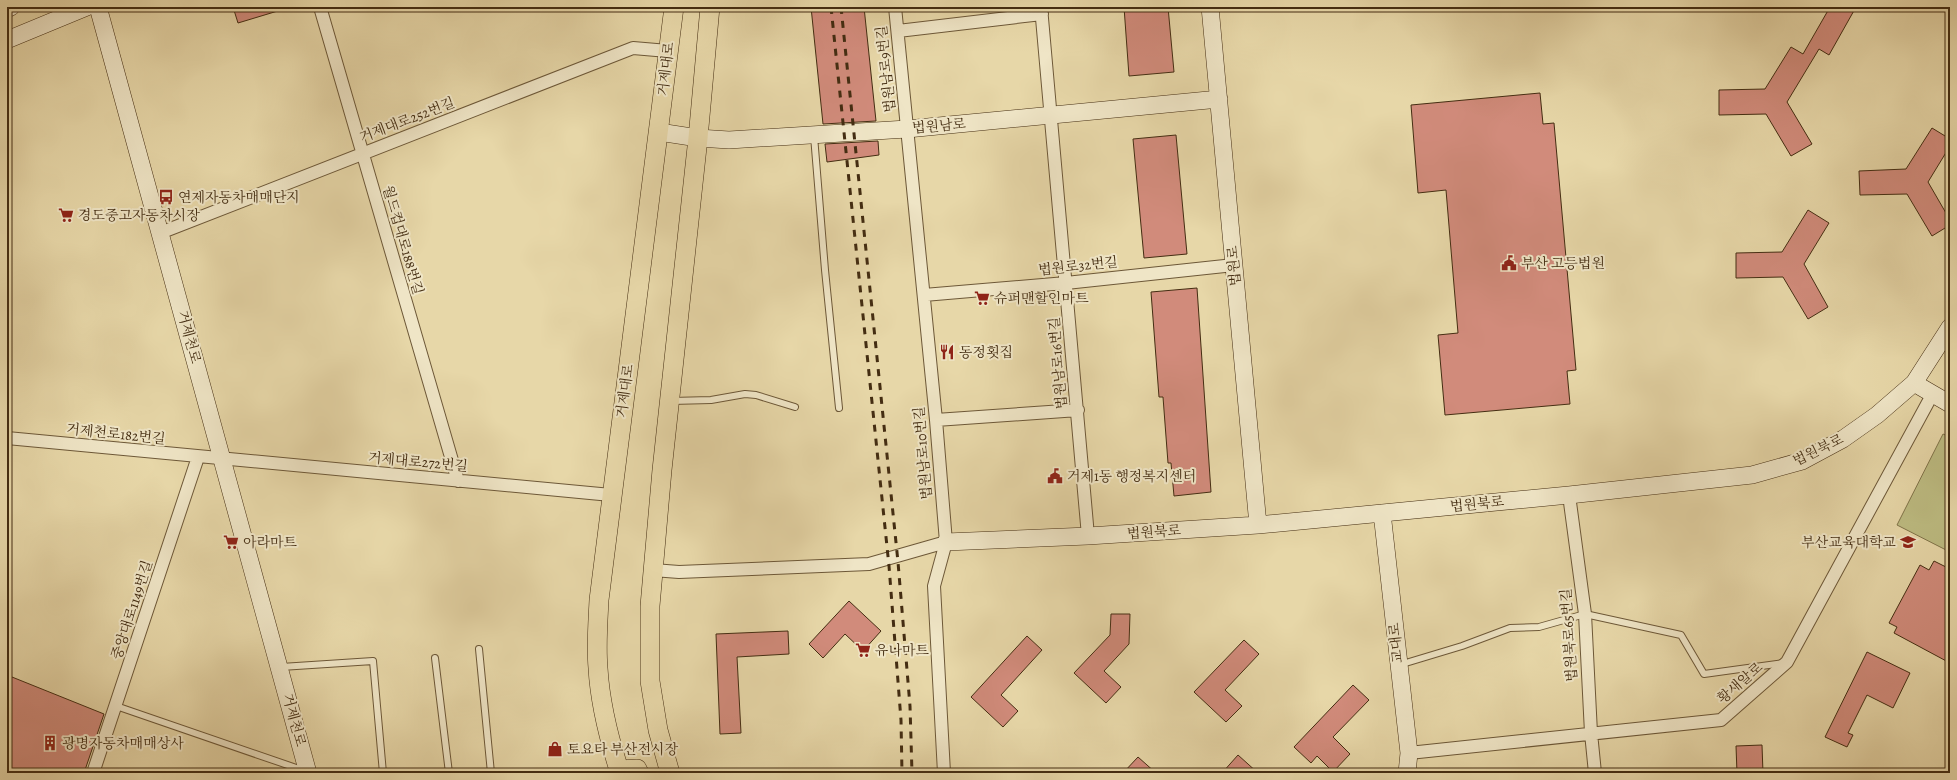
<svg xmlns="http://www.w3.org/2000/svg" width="1957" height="780" viewBox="0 0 1957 780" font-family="Alegreya,'Noto Serif KR',serif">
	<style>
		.green { fill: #bdbc82; stroke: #80744a }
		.building { fill: #d18b7b; stroke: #442d12 }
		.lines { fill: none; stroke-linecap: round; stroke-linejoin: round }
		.lane-casing { stroke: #6d5838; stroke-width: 8 }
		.street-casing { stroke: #6d5838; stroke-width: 14 }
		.secondary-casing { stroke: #442d12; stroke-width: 18 }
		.primary-casing { stroke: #442d12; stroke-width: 20 }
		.lane { stroke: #efe5c6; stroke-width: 6 }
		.street { stroke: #efe5c6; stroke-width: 12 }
		.secondary { stroke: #efe5c6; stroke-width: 17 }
		.primary { stroke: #e7d7a8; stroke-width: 19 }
		.rail { stroke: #442d12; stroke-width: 3; stroke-dasharray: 7 7; stroke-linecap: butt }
		.labels { text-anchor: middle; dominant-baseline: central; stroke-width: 4; stroke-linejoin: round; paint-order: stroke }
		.street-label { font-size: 14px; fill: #442d12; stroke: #efe5c6 }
		.poi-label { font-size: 14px; fill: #442d12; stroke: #efe5c6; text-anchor: start }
	</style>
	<rect width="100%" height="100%" fill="#e7d7a8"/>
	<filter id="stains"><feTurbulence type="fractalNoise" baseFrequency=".005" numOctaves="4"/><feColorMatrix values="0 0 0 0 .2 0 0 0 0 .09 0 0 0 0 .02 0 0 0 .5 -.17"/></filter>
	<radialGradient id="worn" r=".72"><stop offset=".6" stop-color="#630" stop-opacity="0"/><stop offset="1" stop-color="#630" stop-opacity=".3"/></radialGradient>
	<!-- green -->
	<path class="green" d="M 1943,434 L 1950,437 L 1950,552 L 1897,525 Z"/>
	<!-- building -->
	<path class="building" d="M 233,7 L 280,7 L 281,10 L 238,23 Z
		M 811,7 L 864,7 L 876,121 L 823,124 Z
		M 1124,7 L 1168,7 L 1174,72 L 1129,76 Z
		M 1830,7 L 1856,7 L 1829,55 L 1819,49 L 1787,102 L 1812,144 L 1791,156 L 1766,114 L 1719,115 L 1719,90 L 1765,89 L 1791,47 L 1803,54 Z
		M 1540,93 L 1543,124 L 1554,123 L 1576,370 L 1567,371 L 1570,404 L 1445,415 L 1438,335 L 1458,333 L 1446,190 L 1418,193 L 1411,105 Z
		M 1932,128 L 1950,139 L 1950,146 L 1928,182 L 1950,220 L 1950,225 L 1932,236 L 1907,194 L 1860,195 L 1859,171 L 1906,169 Z
		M 1176,135 L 1187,254 L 1144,258 L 1133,139 Z
		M 878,141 L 879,155 L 827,162 L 825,144 Z
		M 1808,210 L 1829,223 L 1804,264 L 1828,307 L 1808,319 L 1783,277 L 1736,278 L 1736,253 L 1782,252 Z
		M 1197,288 L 1211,492 L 1174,496 L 1171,463 L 1168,463 L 1163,397 L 1159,397 L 1151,292 Z
		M 1934,561 L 1950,569 L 1950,663 L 1894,633 L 1897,627 L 1889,623 L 1920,565 L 1929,570 Z
		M 849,601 L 881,631 L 863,651 L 845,634 L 823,658 L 809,644 Z
		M 1111,614 L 1130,614 L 1129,644 L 1104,671 L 1121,687 L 1106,703 L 1074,673 L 1110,635 Z
		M 788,631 L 789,654 L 737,657 L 741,733 L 720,734 L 716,634 Z
		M 1027,636 L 1042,650 L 1001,695 L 1018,711 L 1003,727 L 971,697 Z
		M 1244,640 L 1259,654 L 1225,690 L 1242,706 L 1226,722 L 1194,692 Z
		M 1867,652 L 1910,673 L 1893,708 L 1867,695 L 1848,733 L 1853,735 L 1847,747 L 1825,737 Z
		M 7,675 L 104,714 L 84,773 L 7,773 Z
		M 1353,685 L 1369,700 L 1333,737 L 1350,754 L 1333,772 L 1317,756 L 1311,763 L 1294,747 Z
		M 1762,745 L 1763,773 L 1737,773 L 1736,746 Z
		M 1238,755 L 1258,773 L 1222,773 Z
		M 1138,757 L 1156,773 L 1123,773 Z"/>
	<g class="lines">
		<!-- lane casing -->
		<g class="lane-casing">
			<path id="lane" d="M 814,136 L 825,270 L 839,408
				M 671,401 L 711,400 L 745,394 L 756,395 L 795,407
				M 479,649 L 491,773
				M 435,658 L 449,773
				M 1399,665 L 1462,646 L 1510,628 L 1539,627 L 1585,614 L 1681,635 L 1704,674 L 1783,663
				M 281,667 L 373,661 L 383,773
				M 116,706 L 305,771"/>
		</g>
		<!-- street casing -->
		<g class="street-casing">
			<path id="street" d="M 320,7 L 458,481
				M 895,7 L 936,420 L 946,542 L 934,586 L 944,773
				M 1041,7 L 1088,536
				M 898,31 L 1042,14
				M 160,233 L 633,48 L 668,51
				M 924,295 L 1066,283 L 1234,265
				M 936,420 L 1078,410
				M 7,438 L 611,495
				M 1569,495 L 1585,614 L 1591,733 L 1595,773
				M 653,570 L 679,572 L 869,564 L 946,542
				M 1409,753 L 1721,720 L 1787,662 L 1932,395
				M 93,773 L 198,457"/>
		</g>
		<!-- secondary casing -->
		<g class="secondary-casing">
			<path id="secondary" d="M 98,7 L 308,773
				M 1210,7 L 1258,525
				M 7,9 L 11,7
				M 7,40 L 87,7
				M 659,132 L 698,138 L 729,140 L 907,129 L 1219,99
				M 1914,383 L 1950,404
				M 1382,513 L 1409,753 L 1407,773
				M 946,542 L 1088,536 L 1258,525 L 1569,495 L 1752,475 L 1802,461 L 1843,439 L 1877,415 L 1914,383 L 1950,327"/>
		</g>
		<!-- primary casing -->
		<g class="primary-casing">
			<path id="primary" d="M 619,770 L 637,769 L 639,773
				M 620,773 C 609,739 600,704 598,668 C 596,645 598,622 599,600 L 674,7
				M 670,773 L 658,730 L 650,681 L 650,606 L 662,470 L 698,138 L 710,7"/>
		</g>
		<!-- lane -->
		<use href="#lane" class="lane"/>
		<!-- street -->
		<use href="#street" class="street"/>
		<!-- secondary -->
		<use href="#secondary" class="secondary"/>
		<!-- primary -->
		<use href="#primary" class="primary"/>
		<!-- rail -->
		<path class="rail" d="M 831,7 L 889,566 L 901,720 L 902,773
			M 841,7 L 898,562 L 910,706 L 912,773"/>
	</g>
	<!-- icons -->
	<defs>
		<g id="bus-bare" transform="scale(1.2)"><path d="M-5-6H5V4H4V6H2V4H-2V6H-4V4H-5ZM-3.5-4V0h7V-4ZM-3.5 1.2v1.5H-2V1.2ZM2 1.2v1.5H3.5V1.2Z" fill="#8f2418" stroke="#efe5c6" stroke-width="2.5" paint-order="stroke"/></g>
		<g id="supermarket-bare" transform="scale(1.2)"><path d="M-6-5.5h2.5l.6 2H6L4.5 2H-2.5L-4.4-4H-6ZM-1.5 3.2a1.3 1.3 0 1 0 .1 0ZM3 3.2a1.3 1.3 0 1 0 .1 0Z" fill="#8f2418" stroke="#efe5c6" stroke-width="2.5" paint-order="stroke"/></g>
		<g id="civic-bare" transform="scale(1.2)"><path d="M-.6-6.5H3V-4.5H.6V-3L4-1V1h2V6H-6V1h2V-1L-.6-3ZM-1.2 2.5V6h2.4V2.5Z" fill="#8f2418" stroke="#efe5c6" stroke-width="2.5" paint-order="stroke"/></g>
		<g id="restaurant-bare" transform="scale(1.2)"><path d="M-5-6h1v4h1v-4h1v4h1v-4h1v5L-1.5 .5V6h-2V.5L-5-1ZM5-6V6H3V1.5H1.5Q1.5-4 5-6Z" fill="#8f2418" stroke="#efe5c6" stroke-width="2.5" paint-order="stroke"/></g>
		<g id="university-bare" transform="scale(1.2)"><path d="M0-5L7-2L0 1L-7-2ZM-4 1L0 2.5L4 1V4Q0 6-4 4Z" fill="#8f2418" stroke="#efe5c6" stroke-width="2.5" paint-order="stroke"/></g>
		<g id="building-bare" transform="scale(1.2)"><path d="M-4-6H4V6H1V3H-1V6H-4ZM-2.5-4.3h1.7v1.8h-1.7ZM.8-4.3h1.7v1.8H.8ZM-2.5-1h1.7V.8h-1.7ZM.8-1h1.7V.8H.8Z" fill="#8f2418" stroke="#efe5c6" stroke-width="2.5" paint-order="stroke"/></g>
		<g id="shop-bare" transform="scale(1.2)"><path d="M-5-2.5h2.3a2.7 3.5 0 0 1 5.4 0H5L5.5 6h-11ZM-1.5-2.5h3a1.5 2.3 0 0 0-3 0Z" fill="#8f2418" stroke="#efe5c6" stroke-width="2.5" paint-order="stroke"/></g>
	</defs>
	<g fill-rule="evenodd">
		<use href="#bus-bare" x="166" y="197"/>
		<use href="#supermarket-bare" x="66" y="215"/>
		<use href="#civic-bare" x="1509" y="263"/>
		<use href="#supermarket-bare" x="982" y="298"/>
		<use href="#restaurant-bare" x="947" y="352"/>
		<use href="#civic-bare" x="1055" y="476"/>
		<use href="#supermarket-bare" x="231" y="542"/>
		<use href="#university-bare" x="1908" y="542"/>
		<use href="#supermarket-bare" x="863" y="650"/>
		<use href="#building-bare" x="50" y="743"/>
		<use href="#shop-bare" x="555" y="749"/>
	</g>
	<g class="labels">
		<!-- street labels -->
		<g class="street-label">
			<text transform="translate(666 69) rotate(-83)">거제대로</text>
			<text transform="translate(886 69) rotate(-96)">법원남로9번길</text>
			<text transform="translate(407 120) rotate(-21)">거제대로252번길</text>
			<text transform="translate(939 126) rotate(-5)">법원남로</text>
			<text transform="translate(403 240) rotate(74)">월드컵대로188번길</text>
			<text transform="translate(1078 266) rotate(-6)">법원로32번길</text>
			<text transform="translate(1234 266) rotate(-95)">법원로</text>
			<text transform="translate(189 337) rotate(75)">거제천로</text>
			<text transform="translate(1058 363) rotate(-95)">법원남로16번길</text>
			<text transform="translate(625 391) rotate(-82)">거제대로</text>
			<text transform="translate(116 434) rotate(6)">거제천로182번길</text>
			<text transform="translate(1818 450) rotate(-26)">법원북로</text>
			<text transform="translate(923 453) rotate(-95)">법원남로10번길</text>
			<text transform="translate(418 462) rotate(5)">거제대로272번길</text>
			<text transform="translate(1477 504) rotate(-6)">법원북로</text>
			<text transform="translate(1154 532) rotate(-4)">법원북로</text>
			<text transform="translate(132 610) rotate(-72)">중앙대로1149번길</text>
			<text transform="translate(1569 635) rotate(-94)">법원북로65번길</text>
			<text transform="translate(1396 643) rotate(-96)">교대로</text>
			<text transform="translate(1740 683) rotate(-41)">황새알로</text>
			<text transform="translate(294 720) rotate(75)">거제천로</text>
		</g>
		<!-- poi labels -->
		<g class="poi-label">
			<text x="178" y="197">연제자동차매매단지</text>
			<text x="78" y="215">경도중고자동차시장</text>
			<text x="1521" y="263">부산 고등법원</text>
			<text x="994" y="298">슈퍼맨할인마트</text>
			<text x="959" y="352">동정횟집</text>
			<text x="1067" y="476">거제1동 행정복지센터</text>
			<text x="243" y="542">아라마트</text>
			<text x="1896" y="542" text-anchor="end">부산교육대학교</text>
			<text x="875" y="650">유나마트</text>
			<text x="62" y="743">광명자동차매매상사</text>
			<text x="567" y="749">토요타 부산전시장</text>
		</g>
	</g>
	<!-- margin -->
	<rect width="1957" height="780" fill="none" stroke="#e7d7a8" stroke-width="24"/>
	<rect x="8" y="8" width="1941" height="764" fill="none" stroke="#442d12" stroke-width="2"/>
	<rect x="12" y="12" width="1933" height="756" fill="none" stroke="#442d12"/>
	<rect width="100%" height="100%" filter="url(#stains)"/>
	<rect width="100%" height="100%" fill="url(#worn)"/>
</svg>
